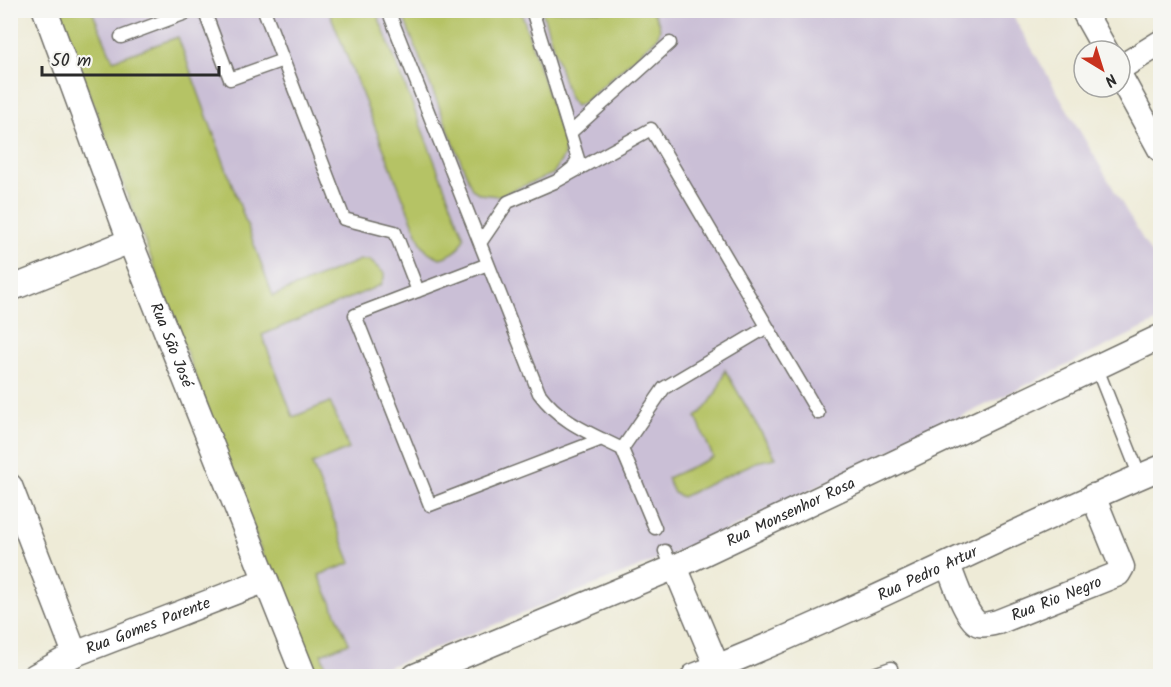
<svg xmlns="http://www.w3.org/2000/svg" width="1171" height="687" viewBox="0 0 1171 687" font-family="Kalam,sans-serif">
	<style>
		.industrial { fill: #cabfd6 }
		.green { fill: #b5c365; stroke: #707748; stroke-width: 1.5 }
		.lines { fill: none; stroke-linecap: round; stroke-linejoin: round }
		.service-casing { stroke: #6f6e67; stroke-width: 15 }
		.minor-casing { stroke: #6f6e67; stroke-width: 27 }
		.service { stroke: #fff; stroke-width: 12 }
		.minor { stroke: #fff; stroke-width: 24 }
		.labels { text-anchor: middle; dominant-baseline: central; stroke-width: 5; stroke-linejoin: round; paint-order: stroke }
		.street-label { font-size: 16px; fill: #2b2b2b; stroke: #f6f6f2 }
	</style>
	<rect width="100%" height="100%" fill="#f6f6f2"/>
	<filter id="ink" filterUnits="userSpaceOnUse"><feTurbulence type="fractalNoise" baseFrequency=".0167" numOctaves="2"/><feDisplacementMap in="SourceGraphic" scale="12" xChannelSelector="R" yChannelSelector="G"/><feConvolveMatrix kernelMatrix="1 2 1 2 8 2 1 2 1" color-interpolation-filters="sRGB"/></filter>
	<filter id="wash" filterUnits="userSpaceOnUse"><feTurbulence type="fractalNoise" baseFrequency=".008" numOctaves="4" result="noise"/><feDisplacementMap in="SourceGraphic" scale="24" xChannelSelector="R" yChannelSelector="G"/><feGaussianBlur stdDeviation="1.35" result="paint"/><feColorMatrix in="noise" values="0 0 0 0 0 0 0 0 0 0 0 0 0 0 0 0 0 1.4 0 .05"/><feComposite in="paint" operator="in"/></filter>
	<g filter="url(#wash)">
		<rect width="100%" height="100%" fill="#eeebd7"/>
		<!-- industrial -->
		<path class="industrial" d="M 57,11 L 1010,11 L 1160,269 L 1160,320 L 710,539 L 365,676 L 308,676 Z"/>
		<!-- green -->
		<path class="green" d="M 58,11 L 92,11 L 113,60 L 178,37 L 273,296 L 360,260 L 369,260 L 384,273 L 384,278 L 381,285 L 262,335 L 293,417 L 330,402 L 349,449 L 312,464 L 351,563 L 319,575 L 349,643 L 321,654 L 330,676 L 308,676 Z
			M 329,11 L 376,11 L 464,237 C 460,250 454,254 440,258 L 428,252 L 421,243 Z
			M 401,11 L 521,11 L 565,147 L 564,156 L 553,174 L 498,196 L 480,194 L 472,189 Z
			M 542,11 L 652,11 C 658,21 663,27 657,38 L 583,103 L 575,106 L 569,98 Z
			M 725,370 L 776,458 L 756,462 L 682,497 L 674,493 L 667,478 L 713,457 L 696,417 C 711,404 719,390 725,370 Z"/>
	</g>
	<g filter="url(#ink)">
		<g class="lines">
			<!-- service casing -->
			<g class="service-casing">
				<path id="service" d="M 204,10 L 230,79 L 283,60
					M 264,10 L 344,219 L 395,232 L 418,291
					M 388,10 L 539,393 C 561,423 590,433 622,449 L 655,528
					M 121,37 L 194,10
					M 570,133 L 670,43
					M 557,181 L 651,129 L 818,413
					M 480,243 L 508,202 L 557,181 L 573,168 L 578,159 L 532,10
					M 488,264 L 355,315 L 430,505 L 602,439
					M 1096,366 L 1140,477
					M 622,449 L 664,388 L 767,327
					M 665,551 L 672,568
					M 868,676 L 891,668"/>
			</g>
			<!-- minor casing -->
			<g class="minor-casing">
				<g id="minor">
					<path id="s1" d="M 45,10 L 130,241 L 304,676"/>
					<path d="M 1083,10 L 1106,51"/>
					<path d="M 1120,68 L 1160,43"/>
					<path d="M 1120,76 L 1160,149"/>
					<path d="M 10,289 L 130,241"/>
					<path d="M 10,486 L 75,654"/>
					<path id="s2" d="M 948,565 C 953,577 967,621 979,624 C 985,626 992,623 998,622 L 1118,574 L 1122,567 L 1093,496"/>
					<path d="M 675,567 L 721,676"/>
					<path id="s3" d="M 35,676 L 75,654 L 266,580"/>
					<path id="s4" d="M 415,676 L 675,567 L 1160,337"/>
					<path id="s5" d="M 694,676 C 852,614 1003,534 1160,468"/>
				</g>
			</g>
			<!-- service -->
			<use href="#service" class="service"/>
			<!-- minor -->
			<use href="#minor" class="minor"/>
		</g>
	</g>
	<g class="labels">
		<!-- street labels -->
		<g class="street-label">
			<text stroke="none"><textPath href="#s1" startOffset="358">Rua São José</textPath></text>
			<text stroke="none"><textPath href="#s4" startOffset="410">Rua Monsenhor Rosa</textPath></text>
			<text stroke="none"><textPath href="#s5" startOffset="255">Rua Pedro Artur</textPath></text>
			<text stroke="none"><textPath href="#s2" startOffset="150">Rua Rio Negro</textPath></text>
			<text stroke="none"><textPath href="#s3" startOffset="124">Rua Gomes Parente</textPath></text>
		</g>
	</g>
	<!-- margin -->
	<rect width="1171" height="687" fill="none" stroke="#f6f6f2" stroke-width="36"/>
	<!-- north arrow -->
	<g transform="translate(1102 69) rotate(142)"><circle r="28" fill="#f6f6f2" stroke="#a5a5a2" stroke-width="1.5"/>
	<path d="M0-4.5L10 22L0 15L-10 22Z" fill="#c8321e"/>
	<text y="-9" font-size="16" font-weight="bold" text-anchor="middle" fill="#2b2b2b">N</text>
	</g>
	<!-- scale -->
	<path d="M42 66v9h177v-9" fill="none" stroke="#2b2b2b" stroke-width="3"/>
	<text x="51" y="66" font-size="18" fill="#2b2b2b" stroke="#f6f6f2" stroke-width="4.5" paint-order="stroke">50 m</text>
</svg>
